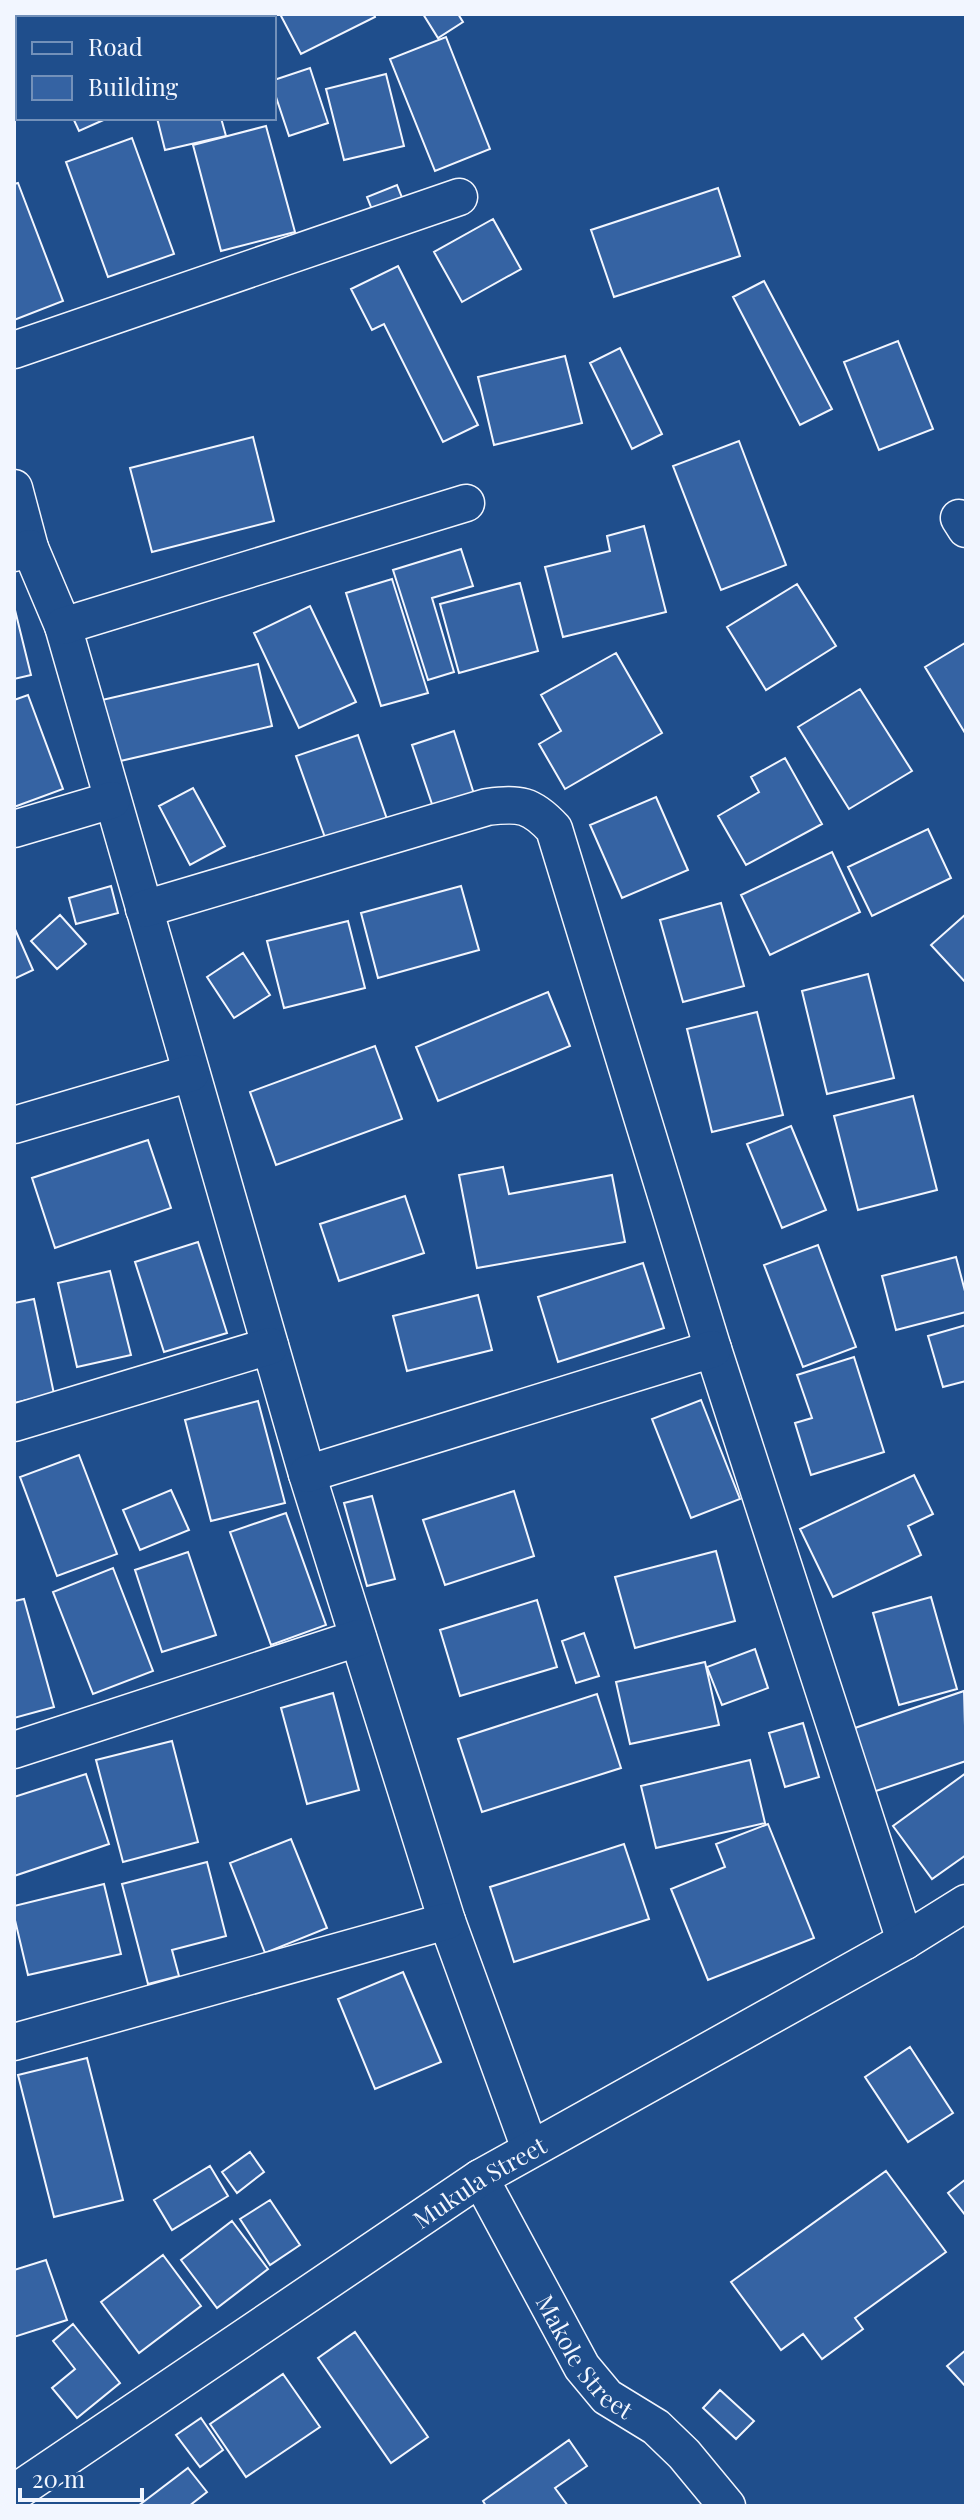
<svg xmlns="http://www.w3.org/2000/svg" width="980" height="2520" viewBox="0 0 980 2520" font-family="'Playfair Display',serif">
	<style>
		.building { fill: #3563a3; stroke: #f2f6ff; stroke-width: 2 }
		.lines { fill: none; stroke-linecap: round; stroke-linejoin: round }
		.street-casing { stroke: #f2f6ff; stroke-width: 39 }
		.street { stroke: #1f4e8c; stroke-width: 36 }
		.labels { text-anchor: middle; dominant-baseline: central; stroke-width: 6; stroke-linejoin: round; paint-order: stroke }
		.street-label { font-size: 24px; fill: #f2f6ff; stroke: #1f4e8c }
	</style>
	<rect width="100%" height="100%" fill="#1f4e8c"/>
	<!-- building -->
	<path class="building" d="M 167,14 L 245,14 L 247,18 L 168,18 Z
		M 280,14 L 374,14 L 375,17 L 301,54 Z
		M 423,14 L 458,14 L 463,22 L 438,38 Z
		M 446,37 L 490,149 L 435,171 L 390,59 Z
		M 310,68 L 328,123 L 289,136 L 274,91 L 274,80 Z
		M 386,74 L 404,146 L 344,160 L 326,89 Z
		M 73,118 L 108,118 L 79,131 Z
		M 157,118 L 221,118 L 226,136 L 165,150 Z
		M 266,126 L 295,232 L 221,251 L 193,145 Z
		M 132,138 L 174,254 L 108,277 L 66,162 Z
		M 18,183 L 63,301 L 14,320 L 14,184 Z
		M 397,185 L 407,210 L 377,222 L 367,197 Z
		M 718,188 L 740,256 L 614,297 L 591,230 Z
		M 493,219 L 521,269 L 462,302 L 434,252 Z
		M 398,266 L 478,425 L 443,442 L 384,324 L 372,330 L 351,289 Z
		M 764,281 L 832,409 L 800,425 L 733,297 Z
		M 898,341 L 933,429 L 879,450 L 844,362 Z
		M 620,348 L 662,434 L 632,449 L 590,363 Z
		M 565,356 L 582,423 L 494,445 L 478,377 Z
		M 253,437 L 274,521 L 152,552 L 130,468 Z
		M 739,441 L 786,565 L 721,590 L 673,466 Z
		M 644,526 L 666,612 L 563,637 L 545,567 L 610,551 L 607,536 Z
		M 461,549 L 473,586 L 432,598 L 454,672 L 428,680 L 393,570 Z
		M 392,579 L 428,693 L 381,706 L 346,593 Z
		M 520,583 L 538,651 L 459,673 L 440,604 Z
		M 797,584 L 836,646 L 766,690 L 727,627 Z
		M 14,606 L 31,675 L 14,679 Z
		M 310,606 L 356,702 L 299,728 L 254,633 Z
		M 965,643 L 966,646 L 965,733 L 925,667 Z
		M 616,653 L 662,733 L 565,789 L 539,744 L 561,731 L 541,695 Z
		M 258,664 L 272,726 L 116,762 L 102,700 Z
		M 860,689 L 912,771 L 849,809 L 798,727 Z
		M 28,695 L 63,789 L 14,807 L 14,700 Z
		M 454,731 L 474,794 L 433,807 L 412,745 Z
		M 358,735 L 389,825 L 328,846 L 296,756 Z
		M 785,758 L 822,824 L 746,865 L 718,816 L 759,792 L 751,777 Z
		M 193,788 L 225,846 L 190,865 L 159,806 Z
		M 656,797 L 688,870 L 622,898 L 590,825 Z
		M 928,829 L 951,878 L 872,916 L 848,867 Z
		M 832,852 L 860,912 L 770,955 L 741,895 Z
		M 111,886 L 118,913 L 76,924 L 69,898 Z
		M 461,886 L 479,950 L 378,978 L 361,913 Z
		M 721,903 L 744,986 L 683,1002 L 660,920 Z
		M 966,914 L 966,983 L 931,945 Z
		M 60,915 L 86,944 L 57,969 L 31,941 Z
		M 348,921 L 365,988 L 284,1008 L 267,941 Z
		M 14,927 L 33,970 L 14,979 Z
		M 243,953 L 270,995 L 234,1018 L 207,977 Z
		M 868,974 L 894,1078 L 827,1094 L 802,991 Z
		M 548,992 L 570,1046 L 438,1101 L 416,1047 Z
		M 757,1012 L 783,1115 L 712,1132 L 687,1029 Z
		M 375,1046 L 402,1119 L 276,1165 L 250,1092 Z
		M 913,1096 L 937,1190 L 858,1210 L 834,1116 Z
		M 791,1126 L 826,1210 L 782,1228 L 747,1144 Z
		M 148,1140 L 171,1208 L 55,1248 L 32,1178 Z
		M 503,1167 L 509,1194 L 612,1175 L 625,1242 L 477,1268 L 459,1175 Z
		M 405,1196 L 424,1253 L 339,1281 L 320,1224 Z
		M 198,1242 L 227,1333 L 164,1352 L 135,1262 Z
		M 818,1245 L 856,1347 L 803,1367 L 764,1265 Z
		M 956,1257 L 966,1295 L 966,1312 L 896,1330 L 882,1276 Z
		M 643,1263 L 664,1328 L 558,1362 L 538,1297 Z
		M 110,1271 L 131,1355 L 77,1367 L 58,1283 Z
		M 478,1295 L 492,1350 L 407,1371 L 393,1316 Z
		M 34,1299 L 54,1394 L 14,1403 L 14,1303 Z
		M 966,1325 L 966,1381 L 943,1387 L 928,1336 Z
		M 854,1357 L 884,1452 L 811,1475 L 795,1423 L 812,1418 L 797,1375 Z
		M 701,1400 L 740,1499 L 691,1518 L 652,1419 Z
		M 258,1401 L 285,1503 L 211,1521 L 185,1420 Z
		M 79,1455 L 117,1554 L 57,1576 L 20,1477 Z
		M 914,1475 L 933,1514 L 908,1526 L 921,1555 L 833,1597 L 800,1529 Z
		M 171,1490 L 189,1530 L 140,1550 L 123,1510 Z
		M 514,1491 L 534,1556 L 445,1585 L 423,1520 Z
		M 372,1496 L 395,1579 L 367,1586 L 344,1503 Z
		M 286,1513 L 326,1625 L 271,1645 L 230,1532 Z
		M 716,1551 L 735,1621 L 635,1648 L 615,1577 Z
		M 188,1552 L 216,1635 L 162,1652 L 135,1570 Z
		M 113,1568 L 153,1671 L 93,1694 L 53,1592 Z
		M 931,1597 L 957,1689 L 899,1705 L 873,1613 Z
		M 24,1599 L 54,1707 L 14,1718 L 14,1601 Z
		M 537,1600 L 557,1667 L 460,1696 L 440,1630 Z
		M 584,1633 L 599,1676 L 576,1683 L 562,1641 Z
		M 755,1649 L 768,1688 L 722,1705 L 707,1667 Z
		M 705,1662 L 719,1725 L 630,1744 L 616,1682 Z
		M 964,1691 L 966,1761 L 873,1792 L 852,1729 Z
		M 333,1693 L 359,1790 L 307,1804 L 281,1708 Z
		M 597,1694 L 621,1768 L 482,1812 L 458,1739 Z
		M 803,1723 L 819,1777 L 785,1787 L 769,1733 Z
		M 172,1741 L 198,1842 L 123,1862 L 96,1760 Z
		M 750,1760 L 765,1823 L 656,1848 L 641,1786 Z
		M 966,1773 L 966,1855 L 932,1879 L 893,1826 Z
		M 86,1774 L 109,1844 L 14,1876 L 14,1797 Z
		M 768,1824 L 814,1938 L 708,1980 L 671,1889 L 725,1867 L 716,1844 Z
		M 291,1839 L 327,1928 L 265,1953 L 230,1863 Z
		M 624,1844 L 649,1919 L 514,1962 L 490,1887 Z
		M 207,1862 L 226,1936 L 172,1950 L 179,1976 L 148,1984 L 122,1884 Z
		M 104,1884 L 121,1954 L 28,1975 L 14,1916 L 14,1906 Z
		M 403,1972 L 441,2062 L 375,2089 L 338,1999 Z
		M 910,2047 L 953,2113 L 908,2142 L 865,2077 Z
		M 87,2058 L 123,2200 L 54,2217 L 18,2075 Z
		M 250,2152 L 264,2172 L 237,2193 L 222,2172 Z
		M 210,2166 L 228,2196 L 172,2230 L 154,2200 Z
		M 886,2171 L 946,2252 L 855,2318 L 863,2329 L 822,2359 L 803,2334 L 781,2350 L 731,2282 Z
		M 966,2179 L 966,2216 L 948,2193 Z
		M 270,2200 L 300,2245 L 270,2265 L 240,2219 Z
		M 232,2221 L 268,2269 L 217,2308 L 181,2260 Z
		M 163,2255 L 201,2306 L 139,2353 L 101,2302 Z
		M 46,2260 L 67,2320 L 14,2337 L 14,2270 Z
		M 73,2324 L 120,2383 L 77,2418 L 52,2388 L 75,2369 L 53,2341 Z
		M 355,2332 L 428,2437 L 391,2463 L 318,2358 Z
		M 966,2350 L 966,2387 L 947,2366 Z
		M 283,2374 L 320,2427 L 246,2477 L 210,2424 Z
		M 720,2390 L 754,2421 L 736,2439 L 703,2408 Z
		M 201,2418 L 223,2450 L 200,2467 L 176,2435 Z
		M 569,2440 L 587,2466 L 555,2488 L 568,2506 L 486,2506 L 483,2501 Z
		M 188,2468 L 207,2492 L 189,2506 L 138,2506 Z"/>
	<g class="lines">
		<!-- street casing -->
		<g class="street-casing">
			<g id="street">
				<path d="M 14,350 L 459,197"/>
				<path d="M 14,488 L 30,548"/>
				<path d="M 959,518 L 966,529"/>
				<path d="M 14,553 L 30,548 L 63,626 L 307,1474 L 447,1921 L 530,2149"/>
				<path d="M 63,626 L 466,503"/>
				<path d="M 14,829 L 112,800"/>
				<path d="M 144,909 L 487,807 C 520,803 531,804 554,829 L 713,1349 L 905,1941"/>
				<path d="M 14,1125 L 191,1073"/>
				<path d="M 14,1423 L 270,1346"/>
				<path d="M 307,1474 L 713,1349"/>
				<path d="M 14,1750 L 358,1638"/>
				<path d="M 14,2042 L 447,1921"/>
				<path id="s1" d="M 480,2178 L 582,2367 L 607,2397 L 656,2427 L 684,2454 L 727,2506"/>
				<path id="s2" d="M 14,2493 L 480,2178 L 905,1941 L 966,1903"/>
			</g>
		</g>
		<!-- street -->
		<use href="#street" class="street"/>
	</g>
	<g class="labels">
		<!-- street labels -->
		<g class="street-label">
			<text stroke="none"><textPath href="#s2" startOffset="560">Mukula Street</textPath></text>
			<text stroke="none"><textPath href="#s1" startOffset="208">Makole Street</textPath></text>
		</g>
	</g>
	<!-- border -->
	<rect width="980" height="2520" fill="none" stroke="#f2f6ff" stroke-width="32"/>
	<!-- legend -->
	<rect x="16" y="16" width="260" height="104" fill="#1f4e8c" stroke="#7391ba" stroke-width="2"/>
	<rect x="32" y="42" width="40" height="12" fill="#1f4e8c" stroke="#7391ba" stroke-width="2"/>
	<text x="88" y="56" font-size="24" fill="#f2f6ff">Road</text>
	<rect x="32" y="76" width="40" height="24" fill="#3563a3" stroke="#7391ba" stroke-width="2"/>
	<text x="88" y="96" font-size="24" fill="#f2f6ff">Building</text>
	<!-- scale -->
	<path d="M20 2488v12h122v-12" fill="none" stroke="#f2f6ff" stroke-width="4"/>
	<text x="32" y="2488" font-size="24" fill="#f2f6ff" stroke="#1f4e8c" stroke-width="6" paint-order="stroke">20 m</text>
</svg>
